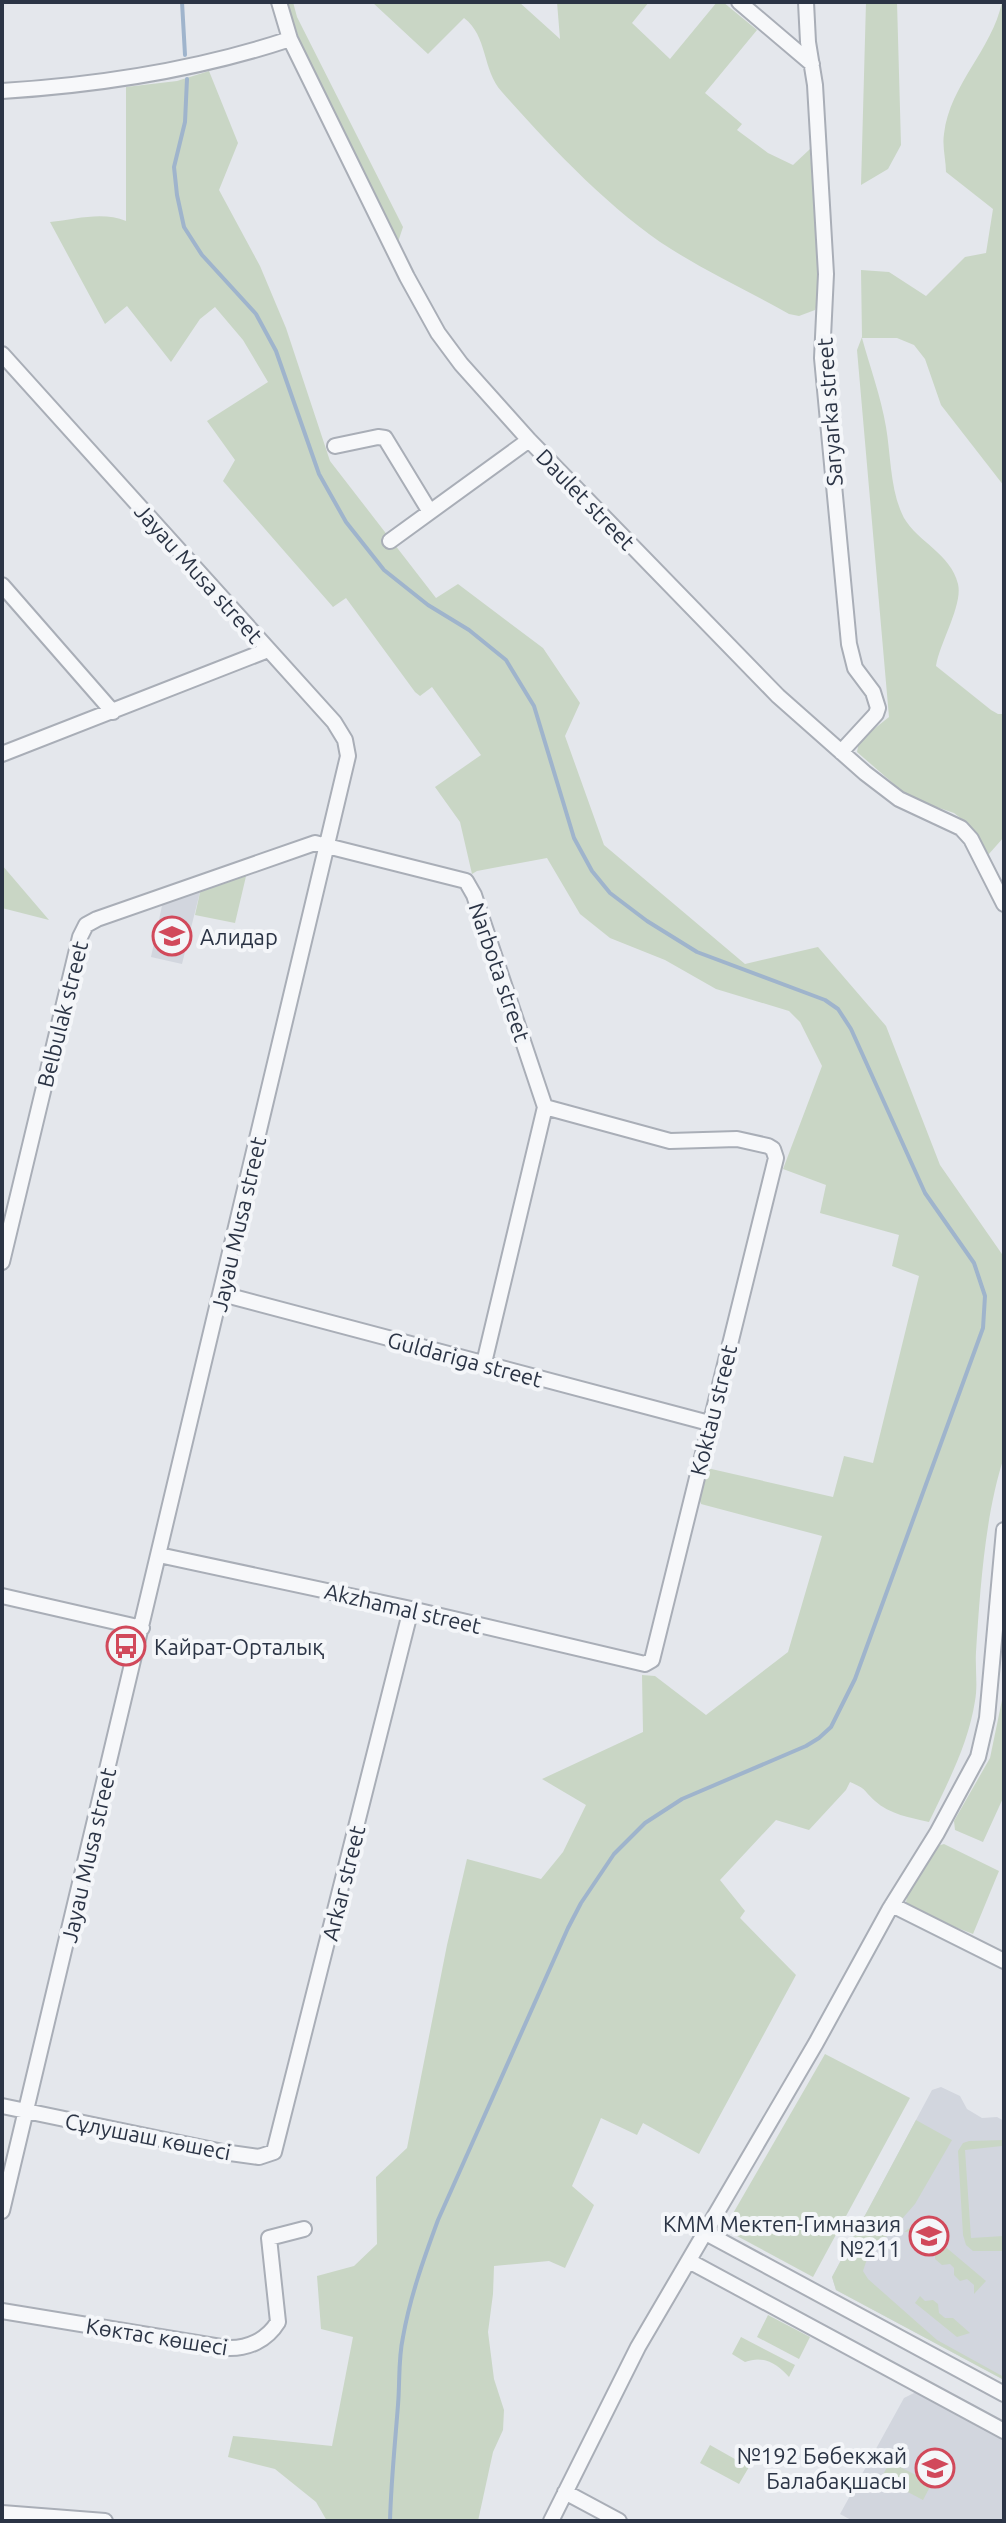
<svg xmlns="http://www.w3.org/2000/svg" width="1006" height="2523" viewBox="0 0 1006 2523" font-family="Ubuntu,sans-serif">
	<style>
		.built { fill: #d2d6de }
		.green { fill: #c9d6c5 }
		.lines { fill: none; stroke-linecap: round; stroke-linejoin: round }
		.stream { stroke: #9fb4cc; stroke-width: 4 }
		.minor-casing { stroke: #a9aeb7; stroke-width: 18 }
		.minor { stroke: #f7f8fa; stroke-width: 14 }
		.labels { text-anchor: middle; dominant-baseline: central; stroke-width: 8; stroke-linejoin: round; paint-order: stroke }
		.street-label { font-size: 22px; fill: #2b3445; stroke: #f4f6f9 }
		.poi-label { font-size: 22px; fill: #2b3445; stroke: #f4f6f9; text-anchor: start }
	</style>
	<rect width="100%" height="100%" fill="#e4e7ec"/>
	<!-- built -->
	<path class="built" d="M 201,888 L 182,964 L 151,957 L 163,901 Z
		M 941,2087 L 960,2096 L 967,2109 L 982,2118 L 997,2117 L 1004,2121 L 1004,2380 L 836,2290 L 832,2277 L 932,2090 Z
		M 916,2392 L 1004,2439 L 1004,2521 L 853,2521 L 840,2514 L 904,2398 Z"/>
	<!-- green -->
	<path class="green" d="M 287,2 L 293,2 L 297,17 L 403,227 L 397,245 L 300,42 Z
		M 372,2 L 519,2 L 560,39 L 557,2 L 649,2 L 632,23 L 670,59 L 717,2 L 723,2 L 757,30 L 705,93 L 742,124 L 737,130 L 768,153 L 793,165 L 810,149 L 820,297 L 815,310 L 799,316 L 789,314 C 750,292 709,273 671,249 C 611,211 549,145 502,92 C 482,70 488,36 464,18 L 428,54 Z
		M 866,2 L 897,2 L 901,145 L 888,169 L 861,185 Z
		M 1002,2 L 1004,486 L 941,405 L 925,359 L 914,345 L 897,338 L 862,338 C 870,367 881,397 886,427 C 891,456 890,491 904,518 C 918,542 951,554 958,584 C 963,605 940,642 936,666 L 991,710 L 998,714 L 1004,714 L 1004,837 L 988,855 L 975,831 L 963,820 L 954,813 L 910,798 L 857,752 L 859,741 L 889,717 L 857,350 L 862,337 L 861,270 L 889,272 L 926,296 L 965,257 L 986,253 L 993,209 L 946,172 C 946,160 942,146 944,134 C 950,84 992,50 1002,2 Z
		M 209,71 L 238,143 L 219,190 L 260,266 L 286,328 L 330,461 L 436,598 L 458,584 L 543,648 L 580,703 L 565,736 L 604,845 L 745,964 L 818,947 L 886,1026 L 940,1165 L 1004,1257 L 1004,1457 C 985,1514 980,1591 976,1652 C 975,1668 978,1685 975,1701 C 968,1745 948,1782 929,1822 C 911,1818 889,1814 875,1801 C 863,1790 867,1789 850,1782 L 846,1790 L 809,1830 L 776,1820 L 720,1880 L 745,1911 L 740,1918 L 796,1975 L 699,2154 L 643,2123 L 637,2135 L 601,2118 L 572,2186 L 594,2205 L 565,2268 L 549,2261 L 494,2266 L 493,2294 L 488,2332 L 494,2379 L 504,2410 L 503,2430 L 493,2452 L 478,2521 L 327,2521 L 316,2502 L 275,2469 L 228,2457 L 233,2436 L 332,2446 L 353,2337 L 321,2329 L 317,2276 L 354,2266 L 377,2244 L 376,2177 L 407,2148 L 447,1945 L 467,1859 L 541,1879 L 563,1852 L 586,1805 L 542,1779 L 643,1732 L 642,1675 L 655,1676 L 706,1715 L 788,1652 L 822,1536 L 701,1504 L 699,1498 L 707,1468 L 833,1497 L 844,1456 L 873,1463 L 919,1276 L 892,1266 L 899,1235 L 820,1213 L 826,1185 L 783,1169 L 822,1066 L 800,1022 L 789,1011 L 716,989 L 665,960 L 610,938 L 580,914 L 547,858 L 477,871 L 472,874 L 460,822 L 435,787 L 481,755 L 432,687 L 420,696 L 415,692 L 346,598 L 333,607 L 223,481 L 235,460 L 207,421 L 268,382 L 243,340 L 215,307 L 200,319 L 171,362 L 127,306 L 105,324 L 50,222 C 76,219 103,211 126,221 L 126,87 L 177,81 Z
		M 2,865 L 49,920 L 2,908 Z
		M 247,872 L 235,923 L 195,915 L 201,888 Z
		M 1004,1672 L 1004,1796 L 983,1842 L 955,1830 L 954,1821 L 990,1758 L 1002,1700 Z
		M 944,1844 L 999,1871 L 973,1934 L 916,1912 L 906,1903 L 907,1894 L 937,1846 Z
		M 825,2054 L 910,2098 L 813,2277 L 724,2229 Z
		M 916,2120 L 952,2140 L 915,2204 L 867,2259 L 863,2271 L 868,2279 L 937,2340 L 1004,2377 L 1004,2380 L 836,2290 L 832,2277 Z
		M 1004,2140 L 1004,2163 L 1002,2146 L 965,2150 L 971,2238 L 1004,2236 L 1004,2251 L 973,2251 L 966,2245 L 963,2235 L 958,2151 L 963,2143 L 969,2141 Z
		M 914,2225 L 923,2228 L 986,2281 L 974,2294 L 974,2285 L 967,2279 L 960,2281 L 954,2275 L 954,2268 L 950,2264 L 942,2265 L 935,2259 L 935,2252 L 930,2247 L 923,2249 L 918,2245 L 917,2236 L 912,2231 L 904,2232 Z
		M 920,2296 L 925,2301 L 933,2300 L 938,2304 L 939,2313 L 945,2318 L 953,2318 L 970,2333 L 957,2337 L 915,2303 Z
		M 768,2315 L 810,2337 L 799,2359 L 757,2337 Z
		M 741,2337 L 795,2365 L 789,2377 C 777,2363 763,2355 745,2362 L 732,2354 Z
		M 710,2445 L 749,2467 L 739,2484 L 700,2463 Z
		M 890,2462 L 932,2483 L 923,2500 L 881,2478 Z"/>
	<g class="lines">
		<!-- stream -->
		<path class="stream" d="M 182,2 L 185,55
			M 187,79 L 185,122 L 174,167 L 177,195 L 184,227 L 202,255 L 256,314 L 276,351 L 319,474 L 346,522 L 384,570 L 428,605 L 469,630 L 506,660 L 534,706 L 574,838 L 592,871 L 610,893 L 647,921 L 697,952 L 825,1000 L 838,1009 L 851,1029 L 925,1193 L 974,1263 L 985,1296 L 983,1328 L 855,1679 L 831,1727 L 819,1738 L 806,1746 L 682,1799 L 645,1823 L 614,1854 L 581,1903 L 568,1928 L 438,2220 C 424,2258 410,2297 403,2337 C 398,2360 400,2382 398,2405 C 395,2444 391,2482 390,2521"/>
		<!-- minor casing -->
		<g class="minor-casing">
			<path id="minor" d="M 279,2 L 290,39 L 407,277 L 438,333 L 461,364 L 529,440 L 778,696 L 865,773 L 899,799 L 961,828 L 971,839 L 1004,904
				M 739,2 L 812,64
				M 806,2 L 808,42 L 815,85 L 826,274 L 822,358 L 849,644 L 855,668 L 873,692 L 878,708 L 876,714 L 841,752
				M 2,91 C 99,85 197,70 290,39
				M 2,354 L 334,722 L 345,740 L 348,756 L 2,2211
				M 335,446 L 378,437 L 385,438 L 430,512
				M 390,541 L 529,440
				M 2,585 L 113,712
				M 2,754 L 268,650
				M 2,1262 L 80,937 L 86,925 L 97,919 L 315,843 L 466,881 L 474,895 L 545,1107
				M 222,1294 L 709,1423
				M 484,1363 L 545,1107
				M 159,1555 L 411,1609 L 645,1664 L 652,1660 L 776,1158 L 773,1149 L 768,1146 L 737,1139 L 670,1141 L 545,1107
				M 2,1596 L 142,1628
				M 892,1905 L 1004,1961
				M 2,2106 L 223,2152 L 259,2157 L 274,2152 L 411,1609
				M 706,2233 L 1004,2394
				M 689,2261 L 1004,2431
				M 2,2311 L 227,2348 C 248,2349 267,2340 278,2322 L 269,2238 L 304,2229
				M 565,2492 L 619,2521
				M 2,2513 L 105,2521
				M 551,2521 L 638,2347 L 816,2043 L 889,1910 L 937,1833 L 978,1757 L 987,1718 L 1004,1530"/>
		</g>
		<!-- minor -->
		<use href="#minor" class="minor"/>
	</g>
	<!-- icons -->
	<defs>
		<g id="school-ring" transform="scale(2)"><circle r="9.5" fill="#f4f6f9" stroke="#d1495b" stroke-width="1.5"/><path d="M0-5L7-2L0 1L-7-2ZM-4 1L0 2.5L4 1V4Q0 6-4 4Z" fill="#d1495b"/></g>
		<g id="bus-ring" transform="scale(2)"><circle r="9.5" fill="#f4f6f9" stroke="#d1495b" stroke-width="1.5"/><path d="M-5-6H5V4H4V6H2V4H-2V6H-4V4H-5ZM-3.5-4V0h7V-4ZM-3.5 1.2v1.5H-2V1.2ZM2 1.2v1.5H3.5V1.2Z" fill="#d1495b"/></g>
	</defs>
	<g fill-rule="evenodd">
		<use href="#school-ring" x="172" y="936"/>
		<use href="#bus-ring" x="126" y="1646"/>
		<use href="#school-ring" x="929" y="2236"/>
		<use href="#school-ring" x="935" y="2468"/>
	</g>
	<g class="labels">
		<!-- street labels -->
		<g class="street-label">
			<text transform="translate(829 412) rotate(-94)">Saryarka street</text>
			<text transform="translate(586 499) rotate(46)">Daulet street</text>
			<text transform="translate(199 573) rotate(48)">Jayau Musa street</text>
			<text transform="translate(500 972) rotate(71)">Narbota street</text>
			<text transform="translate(62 1014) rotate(-76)">Belbulak street</text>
			<text transform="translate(238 1224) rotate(-77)">Jayau Musa street</text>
			<text transform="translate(465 1359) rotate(15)">Guldariga street</text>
			<text transform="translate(713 1410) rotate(-76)">Koktau street</text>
			<text transform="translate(403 1608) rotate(13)">Akzhamal street</text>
			<text transform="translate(88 1855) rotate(-77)">Jayau Musa street</text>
			<text transform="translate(343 1883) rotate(-76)">Arkar street</text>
			<text transform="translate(148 2136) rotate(11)">Сұлушаш көшесі</text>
			<text transform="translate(157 2336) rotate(9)">Көктас көшесі</text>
		</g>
		<!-- poi labels -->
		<g class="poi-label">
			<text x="200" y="936">Алидар</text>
			<text x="154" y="1646">Кайрат-Орталық</text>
			<text x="901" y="2223" text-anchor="end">КММ Мектеп-Гимназия<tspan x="901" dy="25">№211</tspan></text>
			<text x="907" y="2455" text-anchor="end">№192 Бөбекжай<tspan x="907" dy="25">Балабақшасы</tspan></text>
		</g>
	</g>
	<!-- border -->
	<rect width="1006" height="2523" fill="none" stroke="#2b3445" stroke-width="8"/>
</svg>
